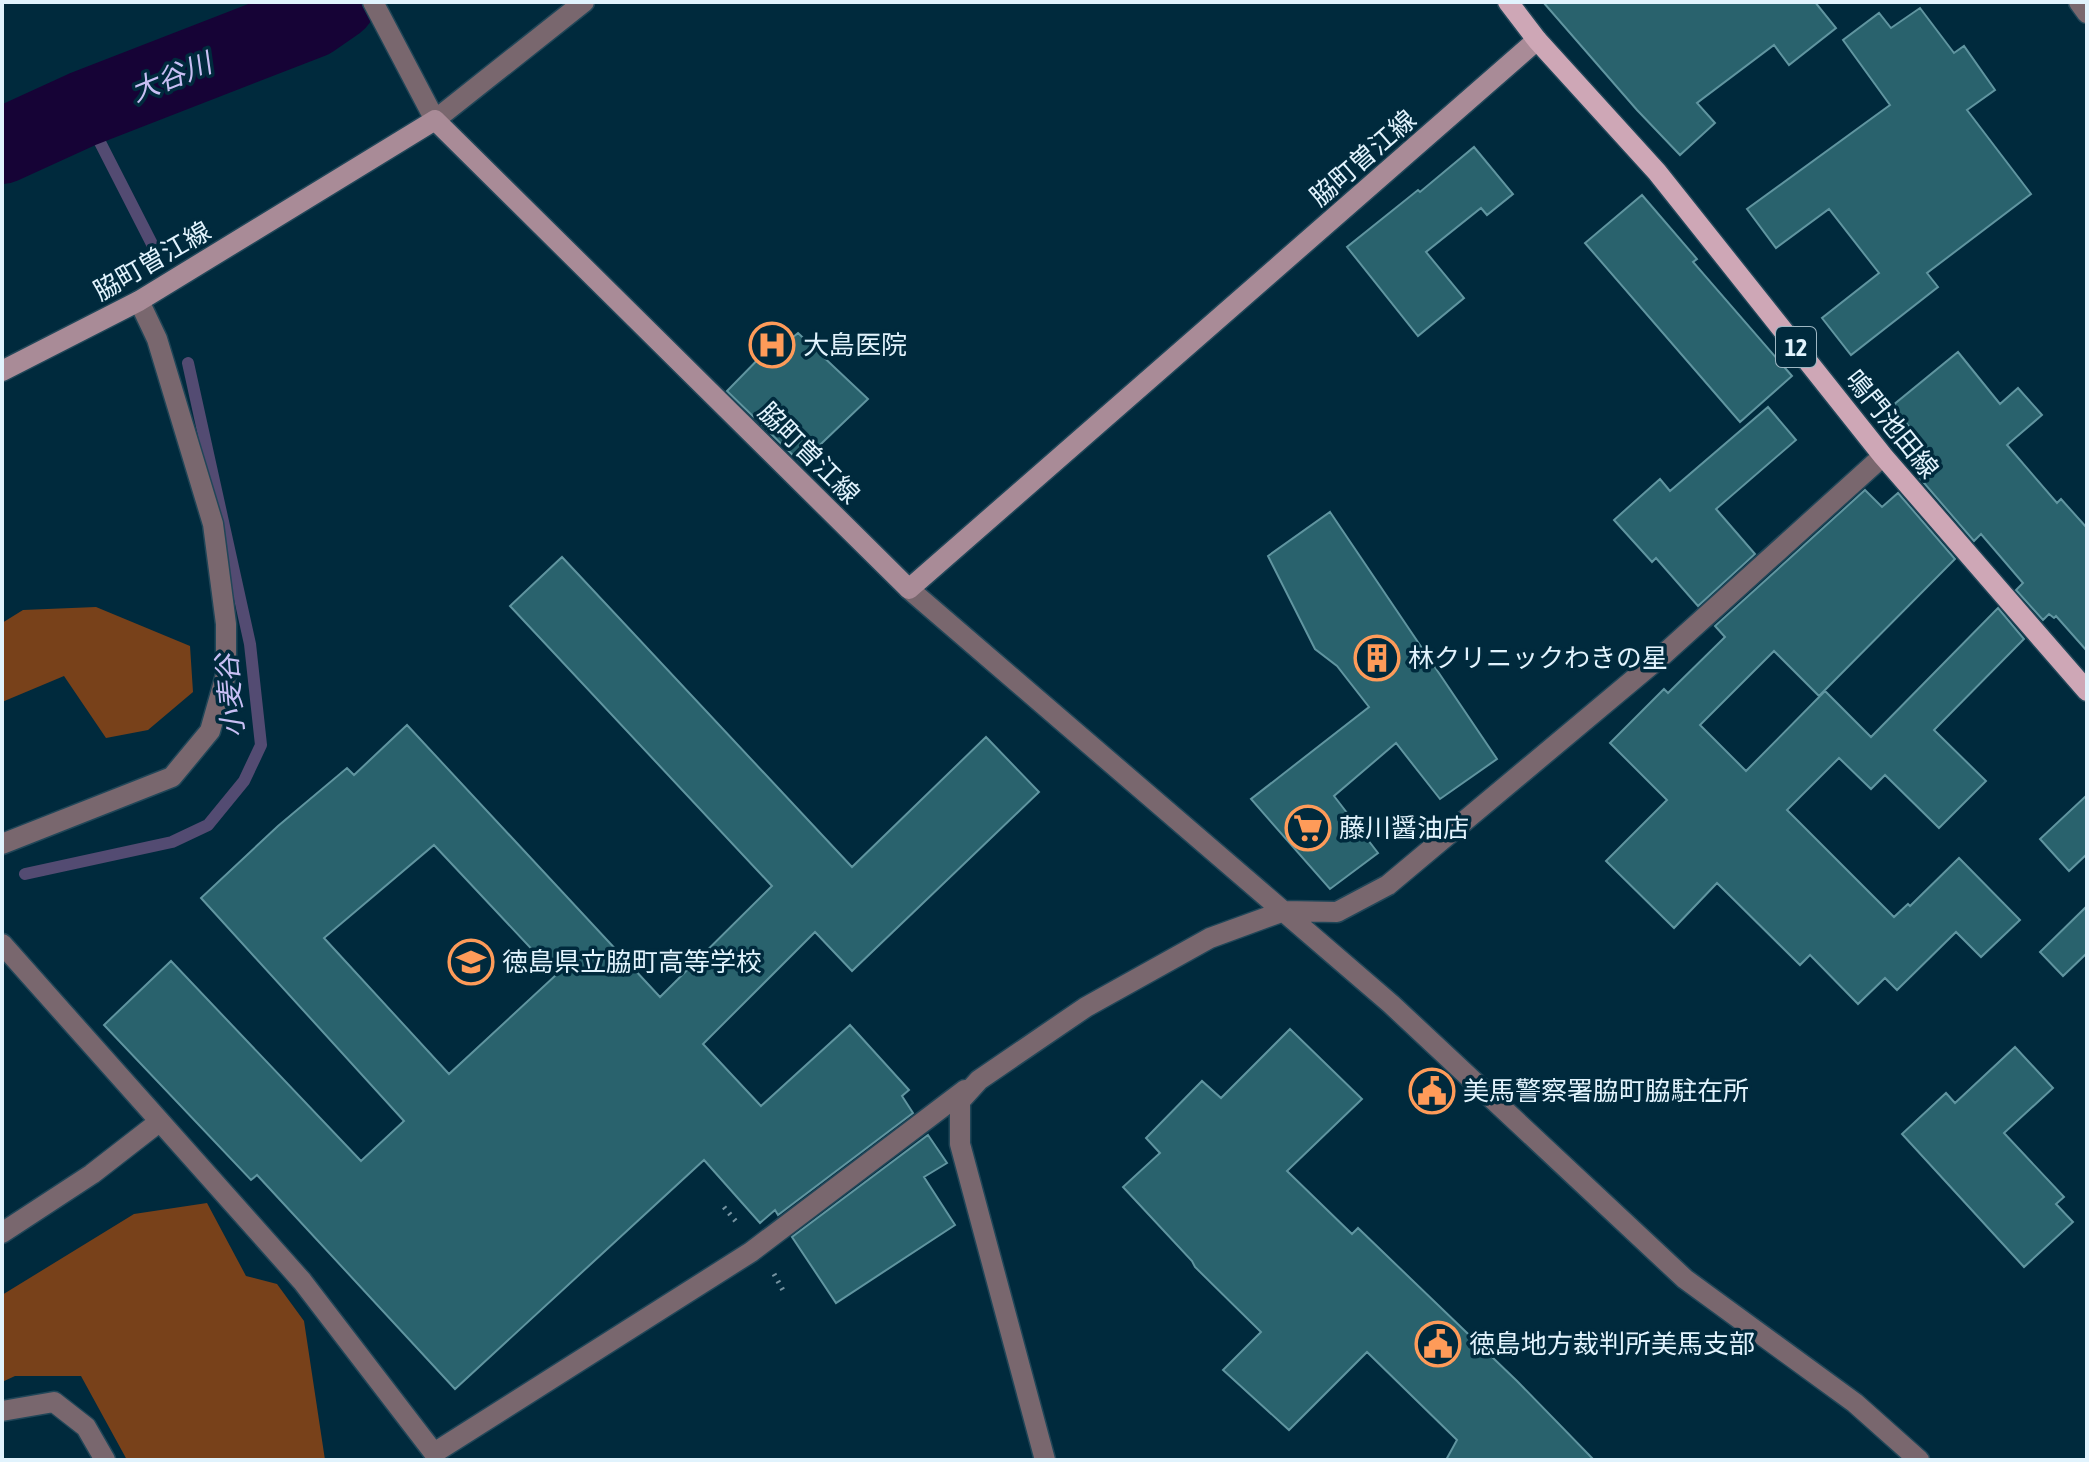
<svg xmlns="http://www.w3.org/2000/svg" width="2089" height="1462" viewBox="0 0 2089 1462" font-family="'Asap Condensed','Noto Sans JP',sans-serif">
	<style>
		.forest { fill: #78411a }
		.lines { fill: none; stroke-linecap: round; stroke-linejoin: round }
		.stream { stroke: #534b72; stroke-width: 12 }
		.river { stroke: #160336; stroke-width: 76 }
		.building { fill: #29626d; stroke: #6095a0; stroke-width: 2; fill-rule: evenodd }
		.minor-casing { stroke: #204658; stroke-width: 23 }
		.secondary-casing { stroke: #204658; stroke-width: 23 }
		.primary-casing { stroke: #204658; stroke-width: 23 }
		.path { stroke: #7492a0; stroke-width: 5; stroke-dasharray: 2 6; stroke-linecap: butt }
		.minor { stroke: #79676e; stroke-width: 20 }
		.secondary { stroke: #a98b97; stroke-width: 20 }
		.primary { stroke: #cea7b6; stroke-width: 20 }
		.labels { text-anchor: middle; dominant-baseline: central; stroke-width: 7; stroke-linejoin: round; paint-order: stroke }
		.shield { fill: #002a3d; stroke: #9eb7c3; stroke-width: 2 }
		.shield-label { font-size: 24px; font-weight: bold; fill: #e1f3fd }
		.street-label { font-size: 26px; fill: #e1f3fd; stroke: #002a3d }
		.poi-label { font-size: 26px; fill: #e1f3fd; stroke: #002a3d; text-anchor: start }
		.water-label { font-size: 28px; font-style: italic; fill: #c8bff4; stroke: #002a3d }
	</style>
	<rect width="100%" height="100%" fill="#002a3d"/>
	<!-- forest -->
	<path class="forest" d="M 96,607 L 190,646 L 193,692 L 148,730 L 106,738 L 64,676 L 2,702 L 2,623 L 23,610 Z
		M 207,1203 L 246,1276 L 277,1284 L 304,1321 L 325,1460 L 127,1460 L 81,1376 L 15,1376 L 2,1382 L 2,1295 L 134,1214 Z"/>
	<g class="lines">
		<!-- stream -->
		<path class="stream" d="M 83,109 L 153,246
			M 25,874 L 172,842 L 208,825 L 244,781 L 261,745 L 250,644 L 188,363"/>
		<!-- river -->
		<path class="river" d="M 2,146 L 83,109 L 312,20 L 338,2"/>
	</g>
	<!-- building -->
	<path class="building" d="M 1543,2 L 1815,2 L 1836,28 L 1789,65 L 1774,45 L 1697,103 L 1715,123 L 1680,155 L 1637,110 Z
		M 1920,8 L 1954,53 L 1964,46 L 1995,90 L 1967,110 L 2031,194 L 1927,273 L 1938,287 L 1851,355 L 1822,318 L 1879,273 L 1829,209 L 1776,248 L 1747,209 L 1890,105 L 1843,40 L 1879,13 L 1891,28 Z
		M 1474,147 L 1513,194 L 1487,215 L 1481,208 L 1426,252 L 1464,298 L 1418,336 L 1347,247 L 1418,190 L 1420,192 Z
		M 1642,195 L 1697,259 L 1693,262 L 1792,376 L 1740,422 L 1585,243 Z
		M 798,333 L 868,399 L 801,463 L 727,391 L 780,337 L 787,342 Z
		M 1958,352 L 2000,404 L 2018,388 L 2042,415 L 2007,445 L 2057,503 L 2061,499 L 2087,528 L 2087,651 L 2056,616 L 2054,618 L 2049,614 L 2043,620 L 2016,590 L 2023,583 L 1981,534 L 1974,541 L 1918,476 L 1936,459 L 1892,406 Z
		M 1768,407 L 1796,440 L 1716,509 L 1755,554 L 1698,606 L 1656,558 L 1652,562 L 1614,520 L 1660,479 L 1670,491 Z
		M 1865,490 L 1882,507 L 1898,493 L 1955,559 L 1819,696 L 1774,651 L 1700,725 L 1746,771 L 1825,691 L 1871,737 L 1998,608 L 2024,639 L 1934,730 L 1986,781 L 1939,828 L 1885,775 L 1871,789 L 1839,758 L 1787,810 L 1894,917 L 1908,904 L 1910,906 L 1959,858 L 2020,920 L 1981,957 L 1956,932 L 1897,990 L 1885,978 L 1858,1004 L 1810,955 L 1800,965 L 1717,883 L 1674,928 L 1606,861 L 1667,800 L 1610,743 L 1664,689 L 1668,693 L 1725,637 L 1715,626 Z
		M 1330,512 L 1497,759 L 1440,799 L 1396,743 L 1334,796 L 1378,853 L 1330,889 L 1251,799 L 1369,707 L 1337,666 L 1315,649 L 1268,556 Z
		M 562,557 L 852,867 L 986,737 L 1039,792 L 852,971 L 815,932 L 703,1044 L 761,1106 L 850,1025 L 909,1090 L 902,1096 L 913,1113 L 778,1215 L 775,1210 L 760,1223 L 704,1160 L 455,1389 L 257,1175 L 251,1180 L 104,1025 L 171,961 L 361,1161 L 404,1121 L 201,898 L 278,826 L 347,768 L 354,775 L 407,725 L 660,997 L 772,886 L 510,606 ZM 434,845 L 556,975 L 449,1074 L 324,938 Z
		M 2087,795 L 2087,854 L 2069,871 L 2040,839 Z
		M 2087,906 L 2087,953 L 2063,976 L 2040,952 Z
		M 1290,1029 L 1362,1099 L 1287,1171 L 1352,1234 L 1358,1228 L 1517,1381 L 1594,1460 L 1446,1460 L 1457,1440 L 1367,1352 L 1289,1430 L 1223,1370 L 1261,1332 L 1195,1267 L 1192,1261 L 1123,1187 L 1160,1153 L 1146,1138 L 1202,1081 L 1221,1098 Z
		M 2015,1047 L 2053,1088 L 2004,1133 L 2064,1197 L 2056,1204 L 2073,1222 L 2024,1267 L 1902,1134 L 1946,1093 L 1955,1103 Z
		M 928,1135 L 947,1163 L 924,1177 L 955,1225 L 836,1303 L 792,1237 Z"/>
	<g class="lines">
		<!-- minor casing -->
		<g class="minor-casing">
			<path id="minor" d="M 373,2 L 435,120 L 584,2
				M 2079,2 L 2087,13
				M 909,589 L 1391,1004 L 1685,1279 L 1855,1403 L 1919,1460
				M 2,844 L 172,777 L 210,731 L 226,675 L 226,624 L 213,524 L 157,339 L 139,301
				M 2,944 L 302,1281 L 434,1453 L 751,1252 L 965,1090
				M 2,1233 L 92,1174 L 159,1122
				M 2,1411 L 54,1402 L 86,1427 L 105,1460
				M 1045,1460 L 960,1144 L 960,1101 L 979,1080 L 1086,1007 L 1210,938 L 1284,911 L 1337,912 L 1388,885 L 1664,654 L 1883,456"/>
		</g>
		<!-- secondary casing -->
		<g class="secondary-casing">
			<path id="secondary" d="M 2,371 L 139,301 L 435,120 L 909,589 L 1537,40"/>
		</g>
		<!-- primary casing -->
		<g class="primary-casing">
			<path id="primary" d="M 1508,2 L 1537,40 L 1657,172 L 1883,456 L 2087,691"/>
		</g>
		<!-- path -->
		<path class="path" d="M 724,1207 L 738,1224
			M 774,1274 L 785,1294"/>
		<!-- minor -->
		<use href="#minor" class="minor"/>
		<!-- secondary -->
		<use href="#secondary" class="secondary"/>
		<!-- primary -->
		<use href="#primary" class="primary"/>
	</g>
	<!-- icons -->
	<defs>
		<g id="hospital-ring" transform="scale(2.3)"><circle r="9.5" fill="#002a3d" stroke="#fe9b59" stroke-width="1.5"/><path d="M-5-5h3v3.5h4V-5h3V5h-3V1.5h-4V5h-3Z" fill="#fe9b59"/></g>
		<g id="building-ring" transform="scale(2.3)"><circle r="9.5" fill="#002a3d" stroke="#fe9b59" stroke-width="1.5"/><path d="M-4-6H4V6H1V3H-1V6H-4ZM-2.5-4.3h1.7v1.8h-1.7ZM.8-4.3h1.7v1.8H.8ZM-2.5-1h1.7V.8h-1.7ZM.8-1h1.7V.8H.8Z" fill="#fe9b59"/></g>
		<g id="supermarket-ring" transform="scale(2.3)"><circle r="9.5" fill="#002a3d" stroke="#fe9b59" stroke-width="1.5"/><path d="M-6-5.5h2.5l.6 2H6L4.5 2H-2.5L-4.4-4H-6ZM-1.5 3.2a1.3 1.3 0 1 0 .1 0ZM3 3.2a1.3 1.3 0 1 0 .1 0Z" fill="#fe9b59"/></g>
		<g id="school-ring" transform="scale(2.3)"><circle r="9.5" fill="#002a3d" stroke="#fe9b59" stroke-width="1.5"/><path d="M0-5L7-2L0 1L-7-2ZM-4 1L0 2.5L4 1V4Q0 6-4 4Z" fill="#fe9b59"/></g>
		<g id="civic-ring" transform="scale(2.3)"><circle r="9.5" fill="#002a3d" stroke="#fe9b59" stroke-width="1.5"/><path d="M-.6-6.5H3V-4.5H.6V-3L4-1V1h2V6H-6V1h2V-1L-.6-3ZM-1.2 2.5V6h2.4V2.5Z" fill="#fe9b59"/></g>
	</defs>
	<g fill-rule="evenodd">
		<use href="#hospital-ring" x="772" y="345"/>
		<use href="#building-ring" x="1377" y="658"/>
		<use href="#supermarket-ring" x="1308" y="828"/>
		<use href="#school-ring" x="471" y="962"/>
		<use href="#civic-ring" x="1432" y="1091"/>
		<use href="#civic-ring" x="1438" y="1344"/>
	</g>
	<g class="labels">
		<!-- shield labels -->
		<rect class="shield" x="1776" y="327" width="40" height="40" rx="6"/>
		<g class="shield-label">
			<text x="1796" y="347">12</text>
		</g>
		<!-- street labels -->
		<g class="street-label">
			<text transform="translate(1363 158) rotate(-41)">脇町曽江線</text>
			<text transform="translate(152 261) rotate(-30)">脇町曽江線</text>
			<text transform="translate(1892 424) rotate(51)">鳴門池田線</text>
			<text transform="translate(809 453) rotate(45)">脇町曽江線</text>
		</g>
		<!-- poi labels -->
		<g class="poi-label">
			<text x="803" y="345">大島医院</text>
			<text x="1408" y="658">林クリニックわきの星</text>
			<text x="1339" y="828">藤川醤油店</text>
			<text x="502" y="962">徳島県立脇町高等学校</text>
			<text x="1463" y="1091">美馬警察署脇町脇駐在所</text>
			<text x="1469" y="1344">徳島地方裁判所美馬支部</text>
		</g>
		<!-- water labels -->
		<g class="water-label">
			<text transform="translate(171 77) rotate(-22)">大谷川</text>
			<text transform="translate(230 696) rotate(-95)">小麦谷</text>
		</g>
	</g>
	<!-- border -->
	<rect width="2089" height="1462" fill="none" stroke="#e1f3fd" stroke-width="8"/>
</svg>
